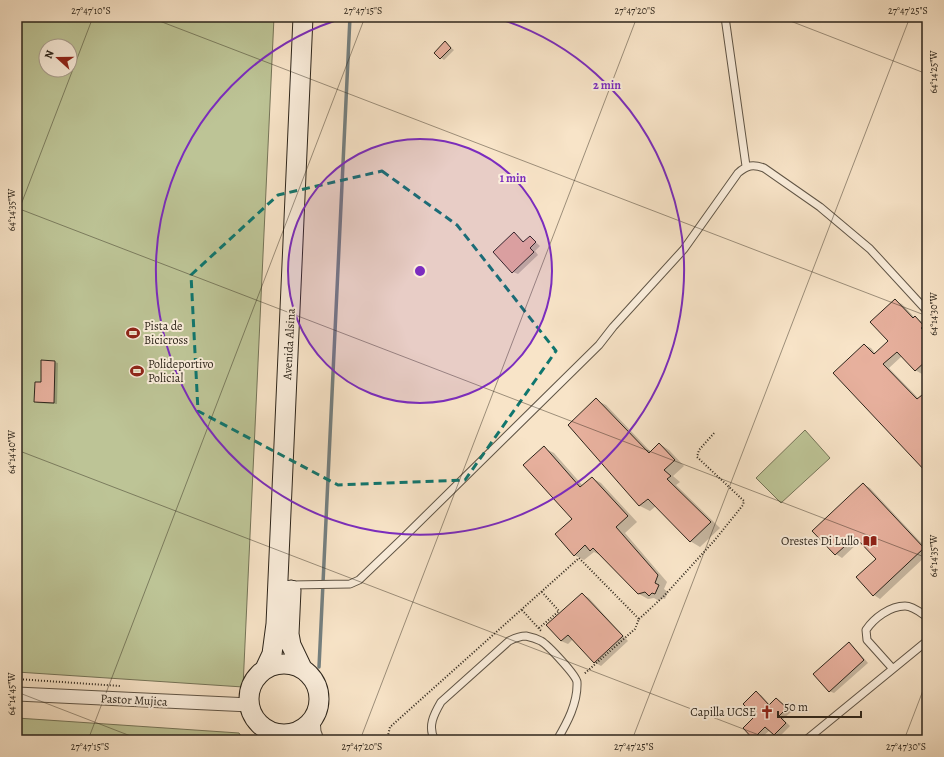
<svg xmlns="http://www.w3.org/2000/svg" width="944" height="757" viewBox="0 0 944 757" font-family="Alegreya,serif">
	<style>
		.grass { fill: #bdc496; stroke: #757458; fill-rule: evenodd }
		.shadow { fill: #0003 }
		.lines { fill: none; stroke-linecap: round; stroke-linejoin: round }
		.stream { stroke: #747f7f; stroke-width: 3.5 }
		.building { fill: #e7b09d; stroke: #2d251b }
		.lane-casing { stroke: #605546; stroke-width: 9 }
		.street-casing { stroke: #605546; stroke-width: 15 }
		.secondary-casing { stroke: #2d251b; stroke-width: 21 }
		.path { stroke: #2d251b; stroke-width: 2; stroke-dasharray: 1 2; stroke-linecap: butt }
		.lane { stroke: #faeddb; stroke-width: 7 }
		.street { stroke: #faeddb; stroke-width: 13 }
		.secondary { stroke: #faeddb; stroke-width: 19 }
		.marked { fill: none; stroke: #0f766e; stroke-width: 3; stroke-dasharray: 8 5; stroke-linejoin: round }
		.ticks { fill: none; stroke: #2d251b; stroke-width: 1; stroke-opacity: 0.45 }
		.ring { fill: none; stroke: #7b2cbf; stroke-width: 2 }
		.labels { text-anchor: middle; dominant-baseline: central; stroke-width: 4; stroke-linejoin: round; paint-order: stroke }
		.poi-label { font-size: 12px; fill: #2d251b; stroke: #faeddb; text-anchor: start }
		.street-label { font-size: 12px; fill: #2d251b; stroke: #faeddb }
		.centre { fill: #7b2cbf; stroke: #faeddb; stroke-width: 2 }
		.ring-label { font-size: 12px; text-anchor: middle; font-weight: bold; fill: #7b2cbf; stroke: #faeddb; stroke-width: 4; stroke-linejoin: round; paint-order: stroke }
		.neatline { fill: none; stroke: #2d251b; stroke-width: 1.5 }
		.ticks-label { font-size: 10px; text-anchor: middle; fill: #2d251b }
	</style>
	<rect width="100%" height="100%" fill="#f8e4c8"/>
	<filter id="stains"><feTurbulence type="fractalNoise" baseFrequency=".005" numOctaves="4"/><feColorMatrix values="0 0 0 0 .2 0 0 0 0 .09 0 0 0 0 .02 0 0 0 .5 -.17"/></filter>
	<radialGradient id="worn" r=".72"><stop offset=".6" stop-color="#630" stop-opacity="0"/><stop offset="1" stop-color="#630" stop-opacity=".3"/></radialGradient>
	<!-- grass -->
	<path class="grass" d="M 17,17 L 274,17 L 243,687 L 17,672 ZM 46,46 L 70,46 L 70,70 L 46,70 Z
		M 805,430 L 830,458 L 781,503 L 756,478 Z
		M 17,718 L 239,733 L 244,740 L 17,740 Z"/>
	<!-- shadow -->
	<path class="shadow" d="M 445,43 L 454,50 L 444,60 L 435,53 Z
		M 514,234 L 524,242 L 530,237 L 540,246 L 535,251 L 538,255 L 518,274 L 513,272 Z
		M 895,301 L 902,304 L 915,318 L 921,321 L 927,328 L 927,369 L 922,374 L 915,370 L 902,356 L 889,368 L 919,399 L 927,392 L 927,472 L 864,345 L 871,348 L 876,354 L 890,341 Z
		M 42,361 L 55,362 L 58,363 L 57,404 L 37,403 L 35,401 L 42,383 Z
		M 596,400 L 606,405 L 651,452 L 660,444 L 669,450 L 684,466 L 673,476 L 680,482 L 676,485 L 720,528 L 700,547 L 690,541 L 656,506 L 650,511 L 640,506 L 570,425 Z
		M 544,448 L 554,453 L 583,486 L 592,478 L 601,483 L 637,522 L 625,533 L 667,582 L 664,589 L 668,592 L 665,599 L 662,598 L 659,601 L 654,598 L 648,599 L 639,594 L 600,555 L 594,552 L 584,560 L 574,555 L 573,519 Z
		M 863,484 L 870,488 L 927,549 L 927,555 L 880,599 L 874,595 L 877,559 L 860,541 L 842,558 L 836,554 L 813,531 Z
		M 582,594 L 589,598 L 628,641 L 601,666 L 594,662 L 573,639 L 568,644 L 561,641 Z
		M 849,643 L 853,646 L 868,663 L 834,693 L 829,691 Z
		M 757,693 L 761,695 L 770,705 L 776,699 L 781,702 L 791,712 L 783,719 L 790,726 L 779,737 L 770,730 L 759,740 L 754,738 L 757,716 Z"/>
	<g class="lines">
		<!-- stream -->
		<path class="stream" d="M 319,667 L 350,17"/>
	</g>
	<!-- building -->
	<path class="building" d="M 445,41 L 451,48 L 440,59 L 434,53 Z
		M 514,232 L 523,242 L 530,236 L 536,242 L 530,248 L 534,252 L 512,273 L 493,252 Z
		M 895,299 L 913,318 L 915,316 L 924,326 L 921,328 L 927,334 L 927,360 L 915,371 L 897,352 L 883,364 L 917,399 L 927,391 L 927,473 L 833,373 L 864,344 L 874,354 L 888,341 L 870,322 Z
		M 41,360 L 55,361 L 54,403 L 34,402 L 35,382 L 41,382 Z
		M 596,398 L 649,453 L 659,443 L 675,460 L 664,470 L 671,476 L 667,479 L 711,522 L 690,542 L 648,499 L 639,506 L 568,425 Z
		M 544,446 L 580,487 L 592,477 L 628,516 L 616,527 L 658,575 L 655,583 L 659,585 L 655,594 L 652,593 L 649,596 L 645,592 L 638,594 L 593,548 L 590,551 L 585,545 L 574,556 L 555,534 L 572,519 L 523,465 Z
		M 863,483 L 924,548 L 873,596 L 856,577 L 876,559 L 855,537 L 835,555 L 812,531 Z
		M 582,593 L 623,636 L 594,663 L 568,635 L 561,641 L 546,625 Z
		M 849,642 L 864,660 L 829,692 L 813,674 Z
		M 756,691 L 769,705 L 776,698 L 787,708 L 779,716 L 786,723 L 774,735 L 765,727 L 753,739 L 743,728 L 755,716 L 743,704 Z"/>
	<g class="lines">
		<!-- lane casing -->
		<g class="lane-casing">
			<path id="lane" d="M 725,17 L 746,166
				M 291,585 L 350,584 L 359,580 L 403,538 L 599,345 L 613,327 L 684,249 L 738,173 C 747,165 753,164 764,168 L 820,207 L 870,249 L 927,311
				M 893,669 L 867,640 L 866,630 C 874,618 890,606 905,606 C 913,606 921,613 927,617
				M 435,740 C 427,727 434,714 441,702 L 509,641 C 515,638 520,636 526,636 C 531,637 537,639 541,641 C 548,645 576,675 577,682 C 578,703 567,723 557,740
				M 806,740 L 927,641"/>
		</g>
		<!-- street casing -->
		<g class="street-casing">
			<path id="street" d="M 17,694 L 250,705
				M 313,718 L 314,732 L 317,740
				M 290,733 L 293,740"/>
		</g>
		<!-- secondary casing -->
		<g class="secondary-casing">
			<path id="secondary" d="M 291,590 L 289,634 L 291,645 L 302,668
				M249 699a35 35 0 1 1 70 0a35 35 0 1 1-70 0Z
				M 265,669 L 272,654 L 276,624 L 303,17"/>
		</g>
		<!-- path -->
		<path class="path" d="M 522,610 L 542,632
			M 639,619 L 663,597 L 714,541 L 743,505 L 744,501 L 697,457 L 699,450 L 715,432
			M 539,628 L 559,611 L 542,592
			M 17,679 L 120,686
			M 243,692 L 253,677
			M 387,740 L 390,727 L 579,558 L 639,619 L 635,629 L 584,674"/>
		<!-- lane -->
		<use href="#lane" class="lane"/>
		<!-- street -->
		<use href="#street" class="street"/>
		<!-- secondary -->
		<use href="#secondary" class="secondary"/>
	</g>
	<!-- marked area -->
	<path class="marked" d="M 382,171 L 457,225 L 556,351 L 465,480 L 338,485 L 198,411 L 191,275 L 278,195 Z"/>
	<!-- ticks -->
	<path class="ticks" d="M 149,17 L 927,316M 780,17 L 927,74M 17,208 L 927,558M 17,215 L 93,17M 17,450 L 772,740M 17,692 L 141,740M 88,740 L 365,17M 360,740 L 637,17M 632,740 L 910,17M 904,740 L 927,680"/>
	<!-- distance rings -->
	<circle cx="420" cy="271" r="132" fill="#7b2cbf" fill-opacity=".12"/>
	<g class="ring">
		<circle cx="420" cy="271" r="132"/>
		<path d="M493 17A264 264 0 1 1 347 17"/>
	</g>
	<!-- icons -->
	<defs>
		<g id="stadium-bare" transform="scale(1.08)"><path d="M0-5a6.5 5 0 1 0 0 10a6.5 5 0 1 0 0-10ZM-3.5-1.8h7v3.6h-7Z" fill="#8f2418" stroke="#faeddb" stroke-width="2.5" paint-order="stroke"/></g>
		<g id="library-bare" transform="scale(1.08)"><path d="M-6-4Q-3-5.5-.7-3.5V5Q-3 3-6 4ZM6-4Q3-5.5 .7-3.5V5Q3 3 6 4Z" fill="#8f2418" stroke="#faeddb" stroke-width="2.5" paint-order="stroke"/></g>
		<g id="church-bare" transform="scale(1.08)"><path d="M-1.2-6h2.4v3.5h3.3v2.4h-3.3V6h-2.4V-.1h-3.3v-2.4h3.3Z" fill="#8f2418" stroke="#faeddb" stroke-width="2.5" paint-order="stroke"/></g>
	</defs>
	<g fill-rule="evenodd">
		<use href="#stadium-bare" x="133" y="333"/>
		<use href="#stadium-bare" x="137" y="371"/>
		<use href="#library-bare" x="870" y="541"/>
		<use href="#church-bare" x="767" y="712"/>
	</g>
	<g class="labels">
		<!-- poi labels -->
		<g class="poi-label">
			<text x="144" y="326">Pista de<tspan x="144" dy="14">Bicicross</tspan></text>
			<text x="148" y="364">Polideportivo<tspan x="148" dy="14">Policial</tspan></text>
			<text x="859" y="541" text-anchor="end">Orestes Di Lullo</text>
			<text x="756" y="712" text-anchor="end">Capilla UCSE</text>
		</g>
		<!-- street labels -->
		<g class="street-label">
			<text transform="translate(289 344) rotate(-87)">Avenida Alsina</text>
			<text transform="translate(134 700) rotate(3)">Pastor Mujica</text>
		</g>
	</g>
	<circle cx="420" cy="271" r="6" class="centre"/>
	<g class="ring-label">
		<text x="607" y="89">2 min</text>
		<text x="513" y="182">1 min</text>
	</g>
	<!-- margin -->
	<rect width="944" height="757" fill="none" stroke="#f8e4c8" stroke-width="44"/>
	<!-- north arrow -->
	<g transform="translate(58 58) rotate(291)"><circle r="19" fill="#faeddb" stroke="#a89d8e"/>
	<path d="M0-3L7 15L0 10L-7 15Z" fill="#8f2418"/>
	<text y="-6" font-size="11" font-weight="bold" text-anchor="middle" fill="#2d251b">N</text>
	</g>
	<!-- scale -->
	<path d="M778 711v6h83v-6" fill="none" stroke="#2d251b" stroke-width="2"/>
	<text x="784" y="711" font-size="12" fill="#2d251b" stroke="#faeddb" stroke-width="3" paint-order="stroke">50 m</text>
	<rect x="22" y="22" width="900" height="713" class="neatline"/>
	<g class="ticks-label">
		<text x="91" y="14">27°47'10"S</text>
		<text x="363" y="14">27°47'15"S</text>
		<text x="635" y="14">27°47'20"S</text>
		<text x="908" y="14">27°47'25"S</text>
		<text transform="translate(933 72) rotate(-90)" y="4">64°14'25"W</text>
		<text transform="translate(11 210) rotate(-90)" y="4">64°14'35"W</text>
		<text transform="translate(933 314) rotate(-90)" y="4">64°14'30"W</text>
		<text transform="translate(11 452) rotate(-90)" y="4">64°14'40"W</text>
		<text transform="translate(933 556) rotate(-90)" y="4">64°14'35"W</text>
		<text transform="translate(11 694) rotate(-90)" y="4">64°14'45"W</text>
		<text x="90" y="750">27°47'15"S</text>
		<text x="362" y="750">27°47'20"S</text>
		<text x="634" y="750">27°47'25"S</text>
		<text x="906" y="750">27°47'30"S</text>
	</g>
	<rect width="100%" height="100%" filter="url(#stains)"/>
	<rect width="100%" height="100%" fill="url(#worn)"/>
</svg>
